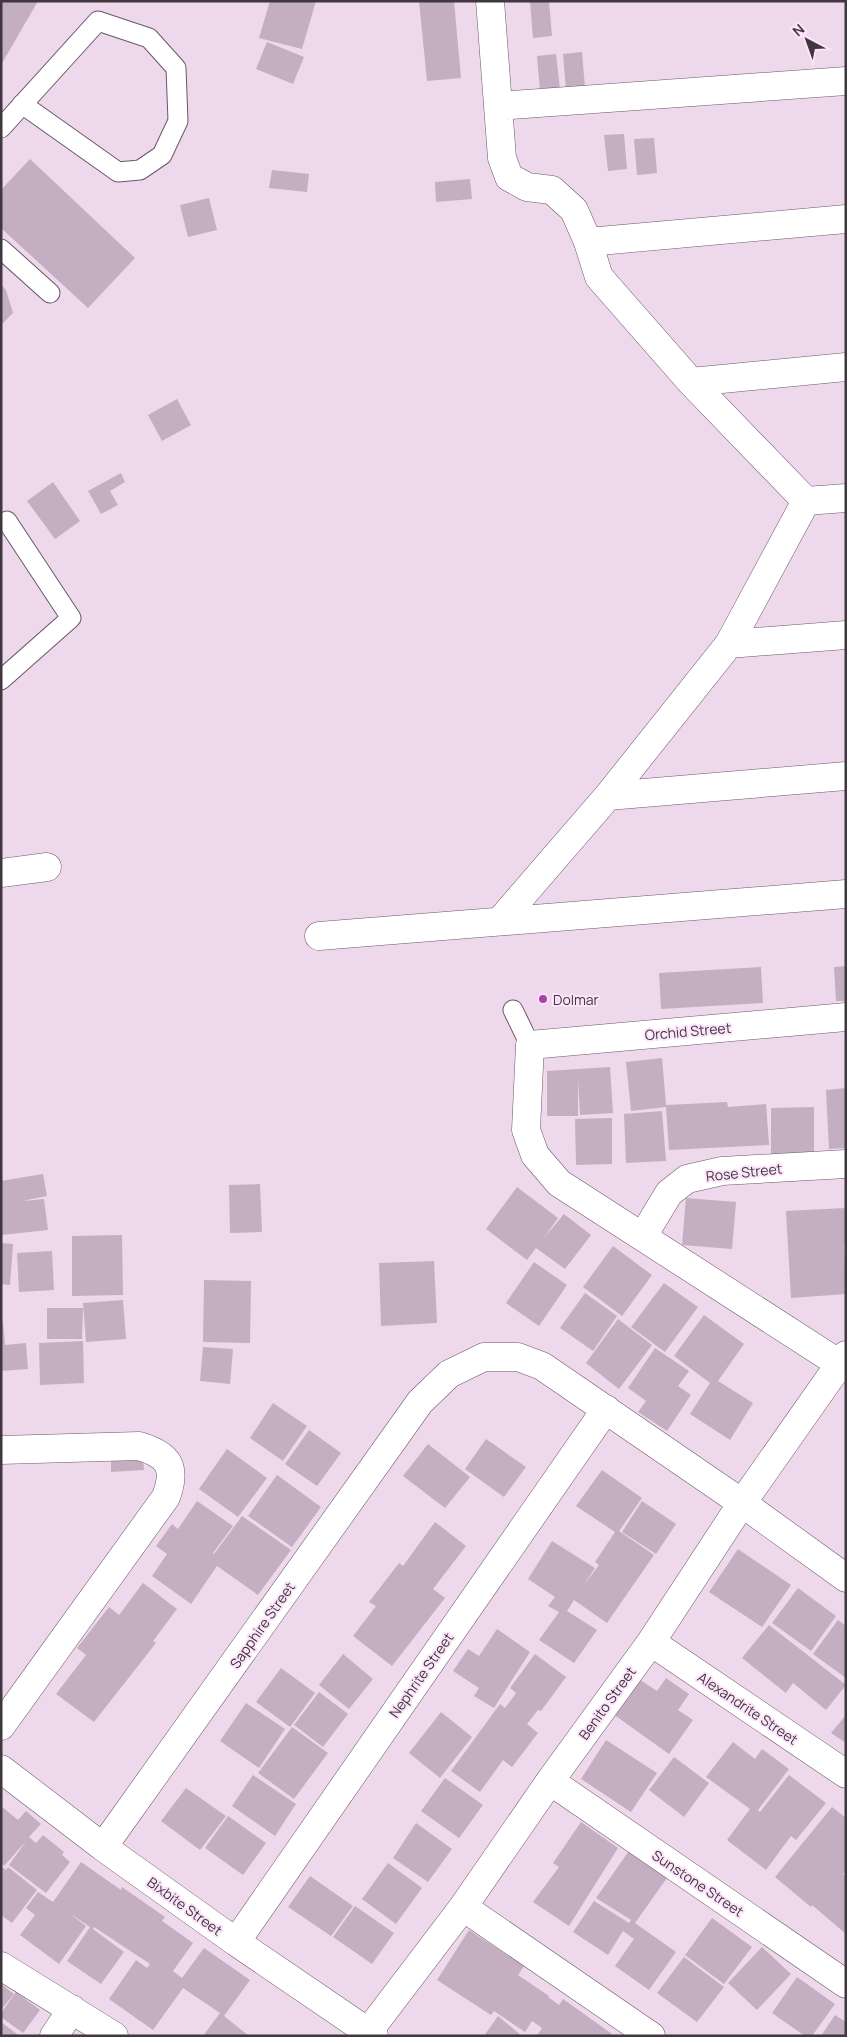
<svg xmlns="http://www.w3.org/2000/svg" width="847" height="2037" viewBox="0 0 847 2037" font-family="Manrope,sans-serif">
	<style>
		.building { fill: #c4aec2 }
		.lines { fill: none; stroke-linecap: round; stroke-linejoin: round }
		.service-casing { stroke: #6b5769; stroke-width: 21 }
		.minor-casing { stroke: #6b5769; stroke-width: 29 }
		.service { stroke: #fff; stroke-width: 19 }
		.minor { stroke: #fff; stroke-width: 28 }
		.poi-dot { fill: #a942a6; stroke: #fce5fa; stroke-width: 2 }
		.labels { text-anchor: middle; dominant-baseline: central; stroke-width: 4; stroke-linejoin: round; paint-order: stroke }
		.poi-label { font-size: 14px; fill: #40373f; stroke: #fce5fa; text-anchor: start }
		.street-label { font-size: 14px; fill: #40373f; stroke: #fce5fa }
	</style>
	<rect width="100%" height="100%" fill="#eed8ec"/>
	<!-- building -->
	<path class="building" d="M 1,1 L 38,1 L 1,65 Z
		M 270,1 L 316,1 L 302,49 L 259,38 Z
		M 419,1 L 454,1 L 461,78 L 427,81 Z
		M 535,1 L 549,1 L 552,36 L 533,38 L 530,2 Z
		M 267,42 L 304,57 L 293,84 L 256,69 Z
		M 582,52 L 585,88 L 566,90 L 563,54 Z
		M 556,54 L 560,89 L 540,91 L 537,56 Z
		M 624,134 L 627,169 L 608,171 L 604,135 Z
		M 654,138 L 657,173 L 637,175 L 634,139 Z
		M 30,159 L 135,258 L 88,308 L 1,228 L 1,190 Z
		M 272,170 L 309,174 L 307,192 L 269,188 Z
		M 470,179 L 472,199 L 436,202 L 435,182 Z
		M 209,198 L 217,230 L 188,237 L 180,205 Z
		M 1,284 L 6,290 L 13,313 L 1,325 Z
		M 177,399 L 191,425 L 162,441 L 148,415 Z
		M 121,473 L 125,482 L 110,491 L 118,505 L 101,514 L 88,491 Z
		M 53,482 L 80,521 L 55,539 L 27,501 Z
		M 846,966 L 846,1001 L 836,1001 L 834,967 Z
		M 761,967 L 763,1003 L 661,1009 L 659,973 Z
		M 662,1058 L 666,1105 L 727,1102 L 728,1107 L 766,1104 L 769,1145 L 669,1150 L 666,1107 L 631,1111 L 626,1062 Z
		M 610,1067 L 613,1113 L 580,1115 L 578,1078 L 578,1116 L 547,1116 L 547,1071 Z
		M 846,1088 L 846,1148 L 829,1149 L 826,1090 Z
		M 814,1107 L 814,1154 L 771,1155 L 771,1108 Z
		M 662,1111 L 666,1161 L 626,1163 L 624,1114 Z
		M 612,1118 L 612,1164 L 576,1165 L 575,1119 Z
		M 43,1174 L 47,1196 L 22,1201 L 44,1199 L 48,1230 L 1,1235 L 1,1181 Z
		M 260,1184 L 262,1232 L 230,1233 L 229,1185 Z
		M 517,1187 L 558,1218 L 543,1239 L 564,1214 L 591,1235 L 565,1269 L 536,1248 L 527,1260 L 486,1229 Z
		M 686,1198 L 736,1202 L 732,1249 L 682,1245 Z
		M 846,1208 L 846,1243 L 844,1243 L 846,1294 L 791,1298 L 786,1211 Z
		M 122,1235 L 123,1295 L 72,1296 L 72,1236 Z
		M 1,1243 L 13,1244 L 10,1285 L 1,1284 Z
		M 613,1246 L 652,1275 L 622,1316 L 583,1287 Z
		M 52,1251 L 54,1290 L 19,1292 L 17,1253 Z
		M 434,1261 L 437,1323 L 381,1326 L 379,1263 Z
		M 534,1262 L 567,1285 L 539,1326 L 506,1303 Z
		M 204,1280 L 251,1281 L 250,1343 L 203,1342 Z
		M 664,1283 L 698,1307 L 665,1352 L 631,1327 Z
		M 585,1293 L 617,1316 L 593,1351 L 560,1328 Z
		M 123,1300 L 126,1339 L 86,1342 L 83,1303 Z
		M 47,1308 L 83,1308 L 82,1339 L 47,1339 Z
		M 704,1315 L 744,1344 L 718,1381 L 753,1403 L 730,1440 L 690,1414 L 710,1383 L 674,1356 Z
		M 618,1319 L 652,1345 L 619,1389 L 586,1363 Z
		M 3,1322 L 5,1345 L 26,1343 L 28,1369 L 1,1371 L 1,1323 Z
		M 83,1341 L 84,1383 L 40,1385 L 39,1343 Z
		M 203,1347 L 233,1349 L 230,1384 L 200,1381 Z
		M 655,1348 L 689,1371 L 678,1386 L 691,1395 L 667,1431 L 638,1412 L 646,1401 L 628,1388 Z
		M 273,1403 L 307,1426 L 283,1461 L 250,1438 Z
		M 309,1430 L 341,1453 L 317,1486 L 285,1464 Z
		M 486,1439 L 526,1467 L 504,1497 L 465,1469 Z
		M 428,1444 L 470,1477 L 445,1508 L 403,1476 Z
		M 227,1449 L 267,1478 L 238,1517 L 199,1489 Z
		M 143,1458 L 144,1470 L 111,1472 L 111,1460 Z
		M 602,1470 L 642,1498 L 619,1531 L 654,1555 L 607,1623 L 574,1600 L 567,1611 L 597,1630 L 574,1663 L 539,1640 L 559,1612 L 548,1606 L 555,1597 L 528,1579 L 552,1541 L 595,1568 L 584,1585 L 599,1565 L 595,1562 L 615,1532 L 576,1506 Z
		M 277,1475 L 321,1507 L 292,1547 L 248,1516 Z
		M 197,1501 L 233,1526 L 213,1553 L 214,1554 L 242,1516 L 291,1550 L 258,1595 L 217,1566 L 191,1604 L 152,1576 L 167,1554 L 156,1546 L 172,1524 L 178,1529 Z
		M 642,1501 L 676,1524 L 656,1554 L 622,1532 Z
		M 435,1522 L 466,1546 L 433,1589 L 445,1598 L 392,1666 L 353,1636 L 376,1606 L 369,1602 L 399,1563 L 403,1566 Z
		M 738,1549 L 791,1585 L 762,1627 L 709,1592 Z
		M 143,1583 L 177,1609 L 153,1641 L 156,1643 L 94,1722 L 56,1694 L 86,1655 L 77,1648 L 109,1607 L 119,1615 Z
		M 798,1588 L 836,1616 L 811,1651 L 772,1623 Z
		M 838,1620 L 846,1626 L 846,1678 L 813,1654 Z
		M 769,1625 L 846,1685 L 826,1710 L 793,1683 L 786,1693 L 742,1658 Z
		M 497,1629 L 530,1652 L 494,1708 L 474,1696 L 479,1688 L 453,1671 L 468,1649 L 479,1656 Z
		M 343,1654 L 373,1679 L 349,1709 L 319,1685 Z
		M 535,1654 L 566,1677 L 541,1711 L 538,1710 L 527,1724 L 538,1733 L 512,1767 L 503,1760 L 480,1792 L 451,1771 L 500,1704 L 505,1708 L 516,1693 L 510,1688 Z
		M 281,1668 L 315,1693 L 290,1727 L 256,1702 Z
		M 666,1678 L 689,1694 L 678,1710 L 693,1720 L 669,1754 L 613,1714 L 639,1679 L 657,1691 Z
		M 319,1692 L 348,1714 L 323,1747 L 294,1725 Z
		M 246,1703 L 285,1729 L 259,1768 L 220,1741 Z
		M 441,1712 L 472,1737 L 440,1778 L 409,1753 Z
		M 846,1715 L 846,1743 L 831,1733 Z
		M 292,1727 L 328,1753 L 294,1799 L 258,1773 Z
		M 606,1740 L 657,1773 L 631,1812 L 581,1779 Z
		M 733,1742 L 755,1759 L 762,1749 L 789,1769 L 758,1810 L 760,1812 L 789,1775 L 826,1803 L 796,1840 L 791,1836 L 766,1870 L 727,1840 L 750,1809 L 706,1777 Z
		M 674,1757 L 709,1783 L 684,1817 L 649,1790 Z
		M 253,1775 L 296,1804 L 275,1836 L 232,1806 Z
		M 445,1778 L 483,1805 L 459,1838 L 421,1811 Z
		M 186,1788 L 226,1816 L 200,1850 L 161,1821 Z
		M 1,1806 L 18,1820 L 26,1811 L 41,1824 L 29,1837 L 36,1843 L 43,1835 L 64,1852 L 62,1855 L 70,1862 L 46,1893 L 9,1865 L 27,1840 L 4,1866 L 1,1863 Z
		M 832,1807 L 846,1818 L 846,1871 L 843,1874 L 846,1876 L 846,1934 L 812,1905 L 811,1907 L 775,1877 Z
		M 228,1816 L 266,1843 L 243,1875 L 205,1848 Z
		M 581,1822 L 618,1848 L 569,1926 L 533,1902 L 559,1867 L 553,1863 Z
		M 416,1823 L 452,1849 L 428,1882 L 393,1858 Z
		M 629,1851 L 667,1878 L 635,1923 L 676,1952 L 649,1990 L 615,1966 L 634,1939 L 623,1931 L 608,1955 L 573,1932 L 594,1901 L 629,1923 L 631,1920 L 596,1898 Z
		M 81,1862 L 121,1890 L 122,1887 L 165,1917 L 162,1921 L 193,1943 L 173,1971 L 182,1978 L 204,1948 L 250,1980 L 224,2016 L 249,2036 L 203,2036 L 220,2013 L 183,1988 L 153,2030 L 109,1999 L 136,1960 L 147,1968 L 150,1964 L 94,1927 L 93,1929 L 124,1952 L 101,1984 L 67,1961 L 90,1927 L 68,1912 L 86,1926 L 59,1964 L 20,1935 L 35,1915 L 26,1908 L 38,1892 L 53,1902 Z
		M 388,1863 L 422,1888 L 396,1924 L 362,1899 Z
		M 1,1866 L 6,1870 L 8,1867 L 37,1890 L 12,1923 L 1,1915 Z
		M 310,1876 L 353,1906 L 331,1936 L 288,1907 Z
		M 355,1906 L 394,1933 L 372,1964 L 333,1937 Z
		M 712,1918 L 752,1947 L 724,1984 L 685,1955 Z
		M 469,1930 L 524,1966 L 518,1975 L 549,1996 L 548,1997 L 559,2005 L 563,1999 L 612,2034 L 611,2036 L 537,2036 L 542,2028 L 532,2021 L 525,2032 L 494,2011 L 491,2015 L 437,1980 Z
		M 762,1947 L 791,1974 L 757,2010 L 728,1983 Z
		M 684,1957 L 724,1987 L 697,2022 L 657,1993 Z
		M 797,1977 L 835,2004 L 812,2036 L 805,2036 L 772,2013 Z
		M 1,1984 L 14,1994 L 1,2010 Z
		M 16,1992 L 40,2010 L 23,2033 L 1,2017 L 1,2013 Z
		M 835,2015 L 846,2022 L 846,2036 L 821,2036 Z
		M 498,2016 L 522,2036 L 484,2036 Z
		M 1,2022 L 17,2034 L 16,2036 L 1,2036 Z"/>
	<g class="lines">
		<!-- service casing -->
		<g class="service-casing">
			<path id="service" d="M 1,128 L 98,21 L 149,38 L 176,68 L 178,121 L 162,155 L 140,170 L 118,172 L 22,104
				M 1,249 L 50,293
				M 1,680 L 71,618 L 7,521
				M 513,1010 L 530,1045"/>
		</g>
		<!-- minor casing -->
		<g class="minor-casing">
			<path id="minor" d="M 490,1 L 502,158 L 509,177 L 527,187 L 552,190 L 574,210 L 588,242 L 599,277 L 691,382 L 806,501 L 729,644 L 608,796 L 500,921
				M 498,106 L 846,81
				M 588,242 L 846,219
				M 691,382 L 846,367
				M 806,501 L 846,498
				M 729,644 L 846,635
				M 608,796 L 846,776
				M 1,873 L 47,867
				M 319,936 L 846,894
				M 846,1017 L 530,1045 L 526,1130 L 535,1155 L 559,1183 L 846,1368
				M 643,1236 L 669,1193 L 687,1179 L 722,1171 L 846,1164
				M 1,1450 L 139,1446 C 169,1455 177,1467 166,1497 L 1,1726
				M 651,1642 L 846,1774
				M 1,1769 L 103,1847 L 236,1942 L 374,2036
				M 550,1781 L 846,1984
				M 103,1847 L 420,1402 L 449,1374 L 484,1357 L 518,1357 L 542,1366 L 742,1503 L 846,1578
				M 463,1907 L 651,2036
				M 236,1942 L 606,1409
				M 1,1966 L 114,2036
				M 54,2036 L 72,2009
				M 365,2036 L 463,1907 L 550,1781 L 651,1642 L 742,1503 L 846,1355"/>
		</g>
		<!-- service -->
		<use href="#service" class="service"/>
		<!-- minor -->
		<use href="#minor" class="minor"/>
	</g>
	<!-- markers -->
	<circle class="poi-dot" cx="543" cy="999" r="5"/>
	<g class="labels">
		<!-- poi labels -->
		<g class="poi-label">
			<text x="553" y="999">Dolmar</text>
		</g>
		<!-- street labels -->
		<g class="street-label">
			<text transform="translate(688 1031) rotate(-5)">Orchid Street</text>
			<text transform="translate(744 1172) rotate(-6)">Rose Street</text>
			<text transform="translate(262 1625) rotate(-55)">Sapphire Street</text>
			<text transform="translate(421 1675) rotate(-55)">Nephrite Street</text>
			<text transform="translate(607 1703) rotate(-54)">Benito Street</text>
			<text transform="translate(748 1708) rotate(34)">Alexandrite Street</text>
			<text transform="translate(698 1883) rotate(34)">Sunstone Street</text>
			<text transform="translate(185 1906) rotate(36)">Bixbite Street</text>
		</g>
	</g>
	<!-- border -->
	<rect width="847" height="2037" fill="none" stroke="#40373f" stroke-width="5"/>
	<!-- north arrow -->
	<g transform="translate(807 40) rotate(319)" stroke="#fce5fa" stroke-width="4" paint-order="stroke">
	<path d="M0-4L9 19L0 12L-9 19Z" fill="#40373f"/>
	<text y="-8" font-size="14" font-weight="bold" text-anchor="middle" fill="#40373f">N</text>
	</g>
</svg>
